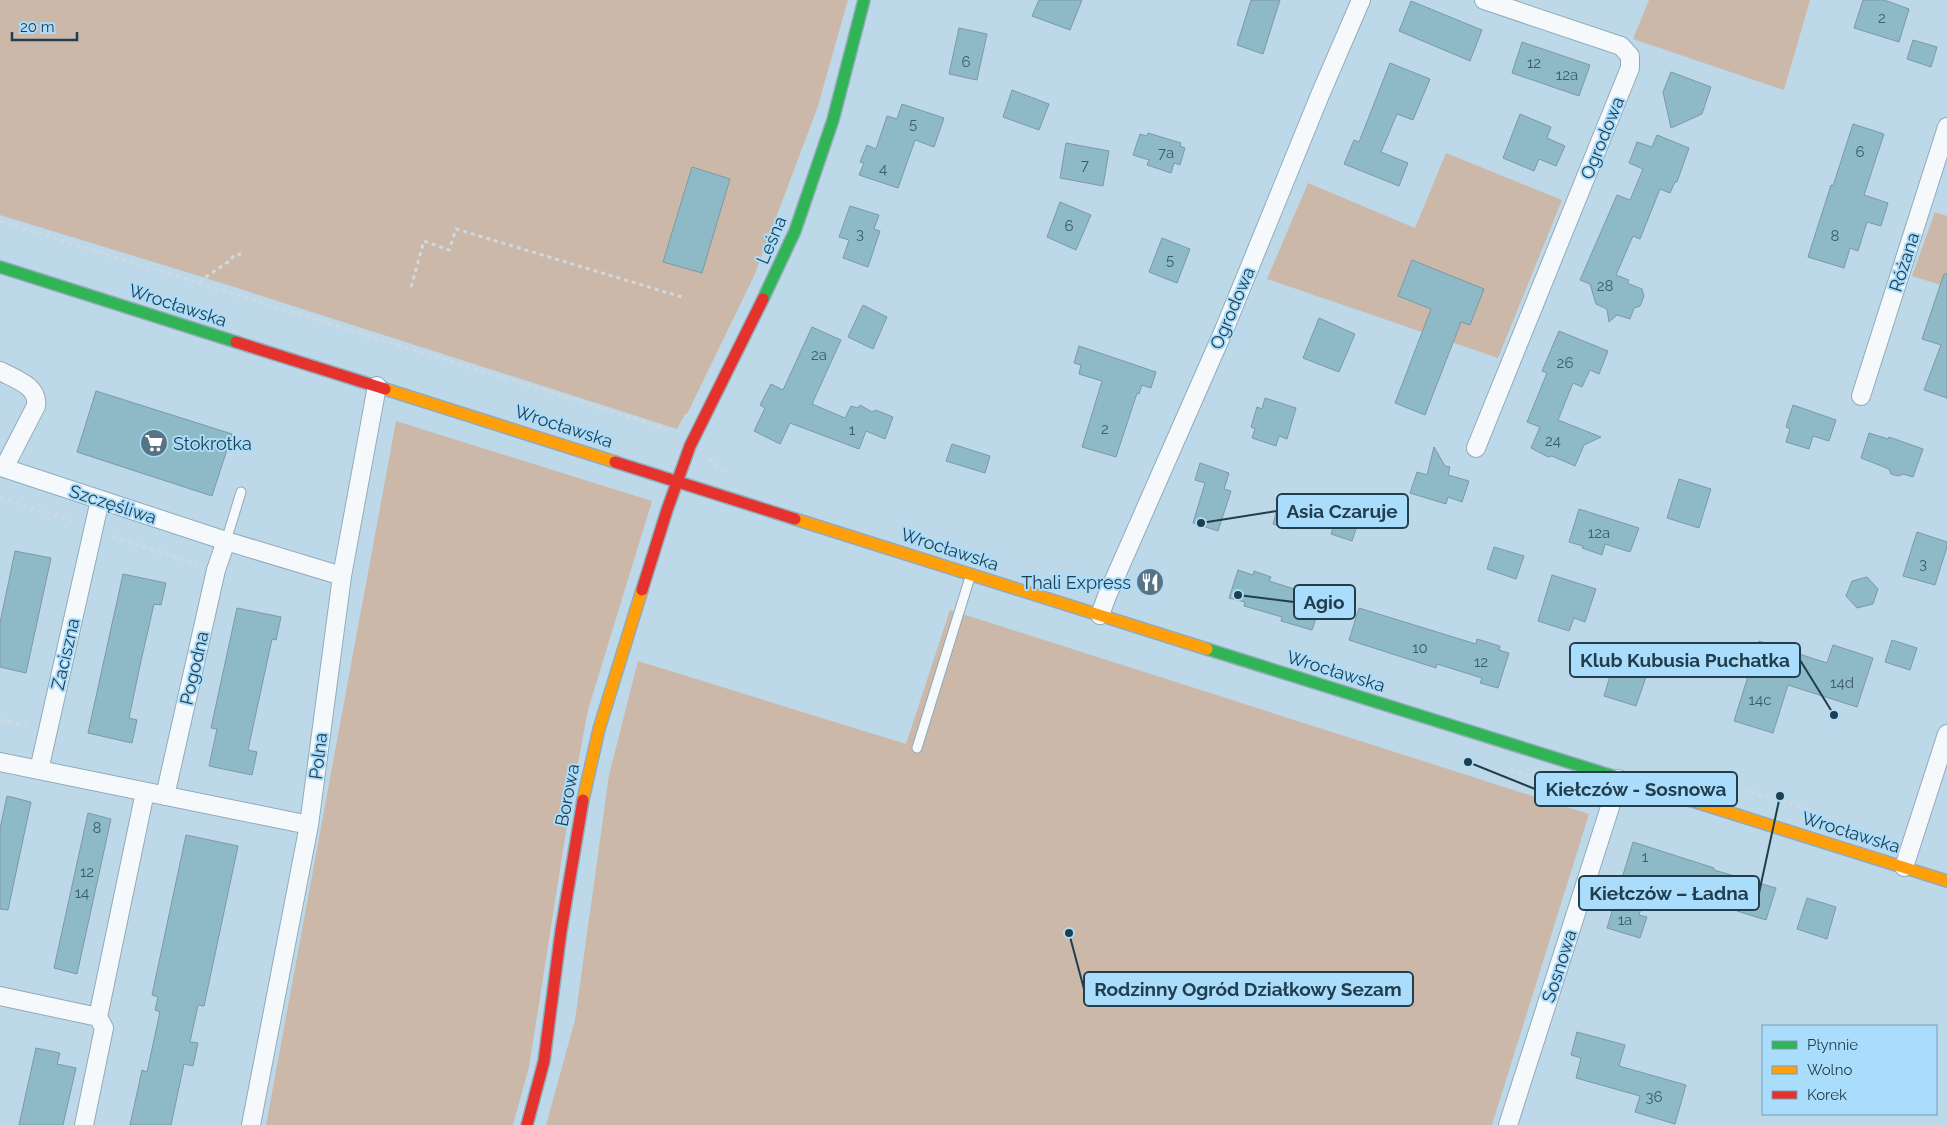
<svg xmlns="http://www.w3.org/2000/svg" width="1947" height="1125" viewBox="0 0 1947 1125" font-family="Raleway,sans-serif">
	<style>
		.green { fill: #ccb8a9 }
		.building { fill: #8eb9c6; stroke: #7c99a5 }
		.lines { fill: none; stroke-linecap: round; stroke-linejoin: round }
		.lane-casing { stroke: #92abb9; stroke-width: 11 }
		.street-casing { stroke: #92abb9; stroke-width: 20 }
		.fast-casing { stroke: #92abb9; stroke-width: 14 }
		.slow-casing { stroke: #92abb9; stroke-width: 14 }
		.jam-casing { stroke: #92abb9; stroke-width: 14 }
		.path { stroke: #d0d9de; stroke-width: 3; stroke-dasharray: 4 4; stroke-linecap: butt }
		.lane { stroke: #f5f9fc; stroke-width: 9 }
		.street { stroke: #f5f9fc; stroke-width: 18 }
		.fast { stroke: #30b455; stroke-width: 11 }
		.slow { stroke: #ff9f0a; stroke-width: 11 }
		.jam { stroke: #e5322d; stroke-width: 11 }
		.labels { text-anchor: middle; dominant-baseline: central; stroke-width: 4; stroke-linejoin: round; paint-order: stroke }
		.number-label { font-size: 15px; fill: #3d5c6a }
		.street-label { font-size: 18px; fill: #223d4c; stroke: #aaddfc }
		.poi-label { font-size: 18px; fill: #223d4c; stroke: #aaddfc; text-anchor: start }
		.leader { fill: none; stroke: #223d4c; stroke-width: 2 }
		.callout-dot { fill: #223d4c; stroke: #aaddfc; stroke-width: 2 }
		.callout { fill: #aaddfc; stroke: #223d4c; stroke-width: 2 }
		.callout-label { font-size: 19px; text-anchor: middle; font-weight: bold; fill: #223d4c }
	</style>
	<rect width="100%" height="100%" fill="#bdd8e9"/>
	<!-- green -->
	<path class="green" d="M 0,0 L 848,0 L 817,109 L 754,276 L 687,414 L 685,414 L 677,429 L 209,279 L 0,215 Z
		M 1649,0 L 1810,0 L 1784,90 L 1633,39 Z
		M 1446,153 L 1562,200 L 1498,358 L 1267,279 L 1308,183 L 1415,228 Z
		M 1935,212 L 1947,216 L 1947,287 L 1912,276 Z
		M 396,421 L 652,501 L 588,710 L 571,800 L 529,1067 L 513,1125 L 266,1125 Z
		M 950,610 L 1589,814 L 1492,1125 L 546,1125 L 575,1020 L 609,775 L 638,661 L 906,744 Z"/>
	<!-- building -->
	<path class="building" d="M 1039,0 L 1082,0 L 1070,30 L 1032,16 Z
		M 1251,0 L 1280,0 L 1263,54 L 1237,45 Z
		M 1863,0 L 1884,0 L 1909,9 L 1899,42 L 1854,28 Z
		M 1411,1 L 1482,30 L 1470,61 L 1399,31 Z
		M 959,28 L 987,34 L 977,80 L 949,74 Z
		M 1913,40 L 1937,47 L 1931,67 L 1907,59 Z
		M 1522,42 L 1590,65 L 1579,96 L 1512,73 Z
		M 1390,63 L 1430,79 L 1413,120 L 1397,114 L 1381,152 L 1408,163 L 1399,186 L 1344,164 L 1354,140 L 1359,142 Z
		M 1671,72 L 1711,87 L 1702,114 L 1671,128 L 1663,92 Z
		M 1012,90 L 1049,104 L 1039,130 L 1003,117 Z
		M 902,104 L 944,118 L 934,147 L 915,140 L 898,188 L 859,175 L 864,163 L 860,162 L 867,145 L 876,149 L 887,116 L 897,119 Z
		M 1520,114 L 1551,127 L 1547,138 L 1565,146 L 1556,166 L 1539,159 L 1534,171 L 1503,158 Z
		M 1853,124 L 1884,134 L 1864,195 L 1888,203 L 1881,226 L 1867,222 L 1858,251 L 1850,248 L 1844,268 L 1808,257 L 1831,185 L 1833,186 Z
		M 1148,133 L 1181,143 L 1180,146 L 1185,148 L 1180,165 L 1174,163 L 1171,173 L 1147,165 L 1149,160 L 1133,155 L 1140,134 L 1147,136 Z
		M 1657,135 L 1689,148 L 1677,182 L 1675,182 L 1670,193 L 1660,189 L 1640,239 L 1633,236 L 1616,275 L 1629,280 L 1627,283 L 1642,289 L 1644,296 L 1640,306 L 1634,308 L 1630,319 L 1617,315 L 1609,322 L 1607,309 L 1596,304 L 1590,284 L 1580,280 L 1617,195 L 1630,200 L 1643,169 L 1629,163 L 1637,142 L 1652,147 Z
		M 1066,143 L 1109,151 L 1103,186 L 1060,178 Z
		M 692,167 L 730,179 L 702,273 L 663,262 Z
		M 1060,202 L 1091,215 L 1076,250 L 1047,237 Z
		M 850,206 L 879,215 L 874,229 L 880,231 L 868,267 L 843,258 L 849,240 L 839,237 Z
		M 1162,238 L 1190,249 L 1177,283 L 1149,272 Z
		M 1412,260 L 1484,289 L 1470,325 L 1461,322 L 1425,415 L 1395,403 L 1431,309 L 1398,296 Z
		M 1944,274 L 1947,274 L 1947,398 L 1924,390 L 1941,345 L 1922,339 Z
		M 863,305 L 887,317 L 873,349 L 848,337 Z
		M 1319,318 L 1355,334 L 1339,372 L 1303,358 Z
		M 812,327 L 841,340 L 812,404 L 845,418 L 851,406 L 858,408 L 860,405 L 872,412 L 876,410 L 893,417 L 885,439 L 866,431 L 859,449 L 790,423 L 780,444 L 754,431 L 765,408 L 760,405 L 771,384 L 783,390 Z
		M 1559,331 L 1608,351 L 1599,374 L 1590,370 L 1582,387 L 1573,383 L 1558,420 L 1601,437 L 1584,445 L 1575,466 L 1552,456 L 1548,457 L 1531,448 L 1540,427 L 1527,422 L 1547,373 L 1542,371 Z
		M 1079,346 L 1156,372 L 1151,388 L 1142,385 L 1139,394 L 1137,393 L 1116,457 L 1082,447 L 1102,381 L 1079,374 L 1081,365 L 1074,363 Z
		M 96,391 L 232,434 L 212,496 L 77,452 Z
		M 1265,398 L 1296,408 L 1287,439 L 1279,436 L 1276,446 L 1252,438 L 1255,429 L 1251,427 L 1257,407 L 1262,409 Z
		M 1793,405 L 1836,420 L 1829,441 L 1813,436 L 1809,449 L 1786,442 L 1790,429 L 1786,427 Z
		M 1869,433 L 1888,439 L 1889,437 L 1923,449 L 1913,477 L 1903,474 L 1898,476 L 1891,474 L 1889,469 L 1861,458 Z
		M 952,444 L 990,456 L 985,473 L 946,461 Z
		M 1434,447 L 1445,466 L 1450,467 L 1448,475 L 1469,481 L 1462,502 L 1448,497 L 1446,504 L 1410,493 L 1417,472 L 1427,475 Z
		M 1200,463 L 1229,473 L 1224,489 L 1231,491 L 1218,531 L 1193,523 L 1205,483 L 1195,480 Z
		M 1679,479 L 1711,489 L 1699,528 L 1667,518 Z
		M 1279,502 L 1295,506 L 1289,529 L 1273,524 Z
		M 1340,507 L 1361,514 L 1352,541 L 1331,534 Z
		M 1579,509 L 1639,528 L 1630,552 L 1605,544 L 1602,555 L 1582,548 L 1583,546 L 1569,542 Z
		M 1917,532 L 1947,542 L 1947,547 L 1935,585 L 1903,576 Z
		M 1494,547 L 1524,556 L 1516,579 L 1487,569 Z
		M 15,551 L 51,558 L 26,673 L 0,667 L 0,623 Z
		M 1238,570 L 1253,575 L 1254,571 L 1271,577 L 1269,581 L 1323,598 L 1312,630 L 1281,621 L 1282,617 L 1244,606 L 1245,602 L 1229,598 Z
		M 123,574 L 166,583 L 161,605 L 154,604 L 141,661 L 129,718 L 137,720 L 132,743 L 88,733 Z
		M 1552,575 L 1596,589 L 1585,622 L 1574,618 L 1569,631 L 1538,621 Z
		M 1867,577 L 1878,589 L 1873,604 L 1857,608 L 1846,596 L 1852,581 Z
		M 237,608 L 281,617 L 276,640 L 272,639 L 248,750 L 257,752 L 252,775 L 209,766 L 217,729 L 211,728 Z
		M 1359,608 L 1476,644 L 1477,639 L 1500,646 L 1499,650 L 1509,653 L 1498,688 L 1480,683 L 1482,678 L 1437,664 L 1436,668 L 1349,640 Z
		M 1892,640 L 1917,648 L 1910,670 L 1885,662 Z
		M 1759,641 L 1827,663 L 1833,645 L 1873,658 L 1857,707 L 1788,685 L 1773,733 L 1734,721 Z
		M 1614,663 L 1647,674 L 1636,706 L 1604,696 Z
		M 7,796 L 31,802 L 8,910 L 0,909 L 0,829 Z
		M 88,813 L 111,819 L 77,974 L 54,968 Z
		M 186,835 L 238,846 L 204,1006 L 198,1005 L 190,1042 L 198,1043 L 193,1066 L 184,1064 L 171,1125 L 130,1125 L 142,1070 L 147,1072 L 160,1012 L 155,1010 L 158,997 L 152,995 Z
		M 1633,842 L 1714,868 L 1714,870 L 1776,888 L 1766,920 L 1737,911 L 1739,903 L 1706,893 L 1705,899 L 1649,881 L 1639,915 L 1647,917 L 1640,938 L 1607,928 Z
		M 1807,898 L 1836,907 L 1827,939 L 1797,929 Z
		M 1577,1032 L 1625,1045 L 1619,1066 L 1686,1085 L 1675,1124 L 1635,1112 L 1640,1096 L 1576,1078 L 1581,1058 L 1571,1055 Z
		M 36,1048 L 60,1053 L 57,1064 L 76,1068 L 63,1125 L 19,1125 Z"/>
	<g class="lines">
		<!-- lane casing -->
		<g class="lane-casing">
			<path id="lane" d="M 226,541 L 241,492
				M 917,748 L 970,577"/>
		</g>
		<!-- street casing -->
		<g class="street-casing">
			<path id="street" d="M 0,371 C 15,379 39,386 36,406 L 4,468 L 226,541 L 342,576
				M 1861,396 L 1947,127
				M 1476,448 L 1630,68 L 1630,56 L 1621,46 L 1484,0
				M 1100,615 L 1107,596 L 1224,330 L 1320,95 L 1361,0
				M 0,762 L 309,825
				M 39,770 L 100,500
				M 165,796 L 216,570 L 226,541
				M 1904,867 L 1947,734
				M 0,996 L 98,1017 L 104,1028 L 84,1125
				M 98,1017 L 145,792
				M 251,1125 L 309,825 L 342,576 L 377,386
				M 1508,1125 L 1619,779"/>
		</g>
		<!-- fast casing -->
		<g class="fast-casing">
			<path id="fast" d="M 0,267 L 236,342
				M 763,299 L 795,231 L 833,120 L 864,0
				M 1207,649 L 1699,803"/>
		</g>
		<!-- slow casing -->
		<g class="slow-casing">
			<path id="slow" d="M 385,389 L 615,462
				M 795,519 L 1207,649
				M 583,800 L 599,729 L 642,590
				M 1699,803 L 1947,881"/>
		</g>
		<!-- jam casing -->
		<g class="jam-casing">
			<path id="jam" d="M 236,342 L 385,389
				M 615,462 L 795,519
				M 642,590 L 667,510 L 690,446 L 763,299
				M 527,1125 L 544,1061 L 561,931 L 583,800"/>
		</g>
		<!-- path -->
		<path class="path" d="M 0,221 L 664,428 L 671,433
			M 200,283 L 203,279 L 231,260 L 234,255 L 241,254
			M 411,287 L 424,241 L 449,250 L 456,229 L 682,297
			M 709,459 L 724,471
			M 0,498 L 76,522
			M 112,536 L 198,565
			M 0,720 L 30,726
			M 1510,770 L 1528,776
			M 1735,788 L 1800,806 L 1820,815"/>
		<!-- lane -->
		<use href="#lane" class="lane"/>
		<!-- street -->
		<use href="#street" class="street"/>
		<!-- fast -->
		<use href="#fast" class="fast"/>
		<!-- slow -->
		<use href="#slow" class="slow"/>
		<!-- jam -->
		<use href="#jam" class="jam"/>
	</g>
	<!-- icons -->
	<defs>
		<g id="supermarket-disc" transform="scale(1.4375)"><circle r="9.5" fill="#587383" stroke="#aaddfc"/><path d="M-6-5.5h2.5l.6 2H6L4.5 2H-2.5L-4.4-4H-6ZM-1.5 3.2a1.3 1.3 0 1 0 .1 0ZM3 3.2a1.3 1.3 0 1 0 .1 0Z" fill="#fff"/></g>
		<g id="restaurant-disc" transform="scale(1.4375)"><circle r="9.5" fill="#587383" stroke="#aaddfc"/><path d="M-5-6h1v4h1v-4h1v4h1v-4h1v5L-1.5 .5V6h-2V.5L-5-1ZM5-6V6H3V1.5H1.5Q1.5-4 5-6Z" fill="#fff"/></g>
	</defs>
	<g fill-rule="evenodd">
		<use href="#supermarket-disc" x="154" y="443"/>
		<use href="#restaurant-disc" x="1150" y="582"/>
	</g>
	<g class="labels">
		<!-- number labels -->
		<g class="number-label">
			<text x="1882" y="18">2</text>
			<text x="966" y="62">6</text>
			<text x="1534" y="63">12</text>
			<text x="1567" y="75">12a</text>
			<text x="913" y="124">5</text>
			<text x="1860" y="152">6</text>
			<text x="1166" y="153">7a</text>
			<text x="1085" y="165">7</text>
			<text x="883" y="169">4</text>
			<text x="1069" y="226">6</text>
			<text x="860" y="234">3</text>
			<text x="1835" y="236">8</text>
			<text x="1170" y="260">5</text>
			<text x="1605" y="286">28</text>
			<text x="819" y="355">2a</text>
			<text x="1565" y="363">26</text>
			<text x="1105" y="429">2</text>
			<text x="852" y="430">1</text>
			<text x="1553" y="441">24</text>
			<text x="1599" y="533">12a</text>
			<text x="1923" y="564">3</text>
			<text x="1420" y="648">10</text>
			<text x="1481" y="662">12</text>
			<text x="1842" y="683">14d</text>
			<text x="1760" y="700">14c</text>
			<text x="97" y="828">8</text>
			<text x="1645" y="857">1</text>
			<text x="87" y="872">12</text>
			<text x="82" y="893">14</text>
			<text x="1625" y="920">1a</text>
			<text x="1654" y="1097">36</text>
		</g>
		<!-- street labels -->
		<g class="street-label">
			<text transform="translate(1602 138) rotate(-68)">Ogrodowa</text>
			<text transform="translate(771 240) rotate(-67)">Leśna</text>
			<text transform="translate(1904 262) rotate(-72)">Różana</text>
			<text transform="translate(178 305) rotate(18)">Wrocławska</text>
			<text transform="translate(1232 308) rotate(-67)">Ogrodowa</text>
			<text transform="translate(564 426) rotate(18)">Wrocławska</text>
			<text transform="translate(113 504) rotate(18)">Szczęśliwa</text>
			<text transform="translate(950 549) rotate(18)">Wrocławska</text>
			<text transform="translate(65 654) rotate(-77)">Zaciszna</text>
			<text transform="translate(194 668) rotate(-77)">Pogodna</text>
			<text transform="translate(1336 671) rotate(17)">Wrocławska</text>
			<text transform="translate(318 756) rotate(-83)">Polna</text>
			<text transform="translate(567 795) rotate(-79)">Borowa</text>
			<text transform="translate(1851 832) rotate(17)">Wrocławska</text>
			<text transform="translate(1559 966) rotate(-72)">Sosnowa</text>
		</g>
		<!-- poi labels -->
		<g class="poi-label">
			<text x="173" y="443">Stokrotka</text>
			<text x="1131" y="582" text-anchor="end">Thali Express</text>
		</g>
	</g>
	<!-- callouts -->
	<path class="leader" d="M1201 523L1277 511M1238 595L1294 602M1834 715L1800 660M1468 762L1535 789M1780 796L1759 893M1069 933L1084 989"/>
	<g class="callout-dot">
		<circle cx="1201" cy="523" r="5"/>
		<circle cx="1238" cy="595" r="5"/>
		<circle cx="1834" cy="715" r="5"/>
		<circle cx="1468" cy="762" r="5"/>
		<circle cx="1780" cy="796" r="5"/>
		<circle cx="1069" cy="933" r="5"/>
	</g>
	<g class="callout">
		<rect x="1277" y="494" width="131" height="34" rx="5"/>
		<rect x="1294" y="585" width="61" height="34" rx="5"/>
		<rect x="1570" y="643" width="230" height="34" rx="5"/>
		<rect x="1535" y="772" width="202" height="34" rx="5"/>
		<rect x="1579" y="876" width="180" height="34" rx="5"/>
		<rect x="1084" y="972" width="329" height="34" rx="5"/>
	</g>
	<g class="callout-label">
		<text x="1342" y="518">Asia Czaruje</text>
		<text x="1324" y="609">Agio</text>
		<text x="1685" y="667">Klub Kubusia Puchatka</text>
		<text x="1636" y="796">Kiełczów - Sosnowa</text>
		<text x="1669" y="900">Kiełczów – Ładna</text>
		<text x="1248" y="996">Rodzinny Ogród Działkowy Sezam</text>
	</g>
	<!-- legend -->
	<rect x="1762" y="1025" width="175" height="90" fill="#aaddfc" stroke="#749db6"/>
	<rect x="1772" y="1041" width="25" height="8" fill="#30b455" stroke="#749db6"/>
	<text x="1807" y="1050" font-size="15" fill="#223d4c">Płynnie</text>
	<rect x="1772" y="1066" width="25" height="8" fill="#ff9f0a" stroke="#749db6"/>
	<text x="1807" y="1075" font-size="15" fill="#223d4c">Wolno</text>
	<rect x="1772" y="1091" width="25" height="8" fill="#e5322d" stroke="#749db6"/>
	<text x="1807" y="1100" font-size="15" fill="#223d4c">Korek</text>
	<!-- scale -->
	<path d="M12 32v8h65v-8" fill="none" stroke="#223d4c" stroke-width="2.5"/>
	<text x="20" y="32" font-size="15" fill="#223d4c" stroke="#aaddfc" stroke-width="4" paint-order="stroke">20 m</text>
</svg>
